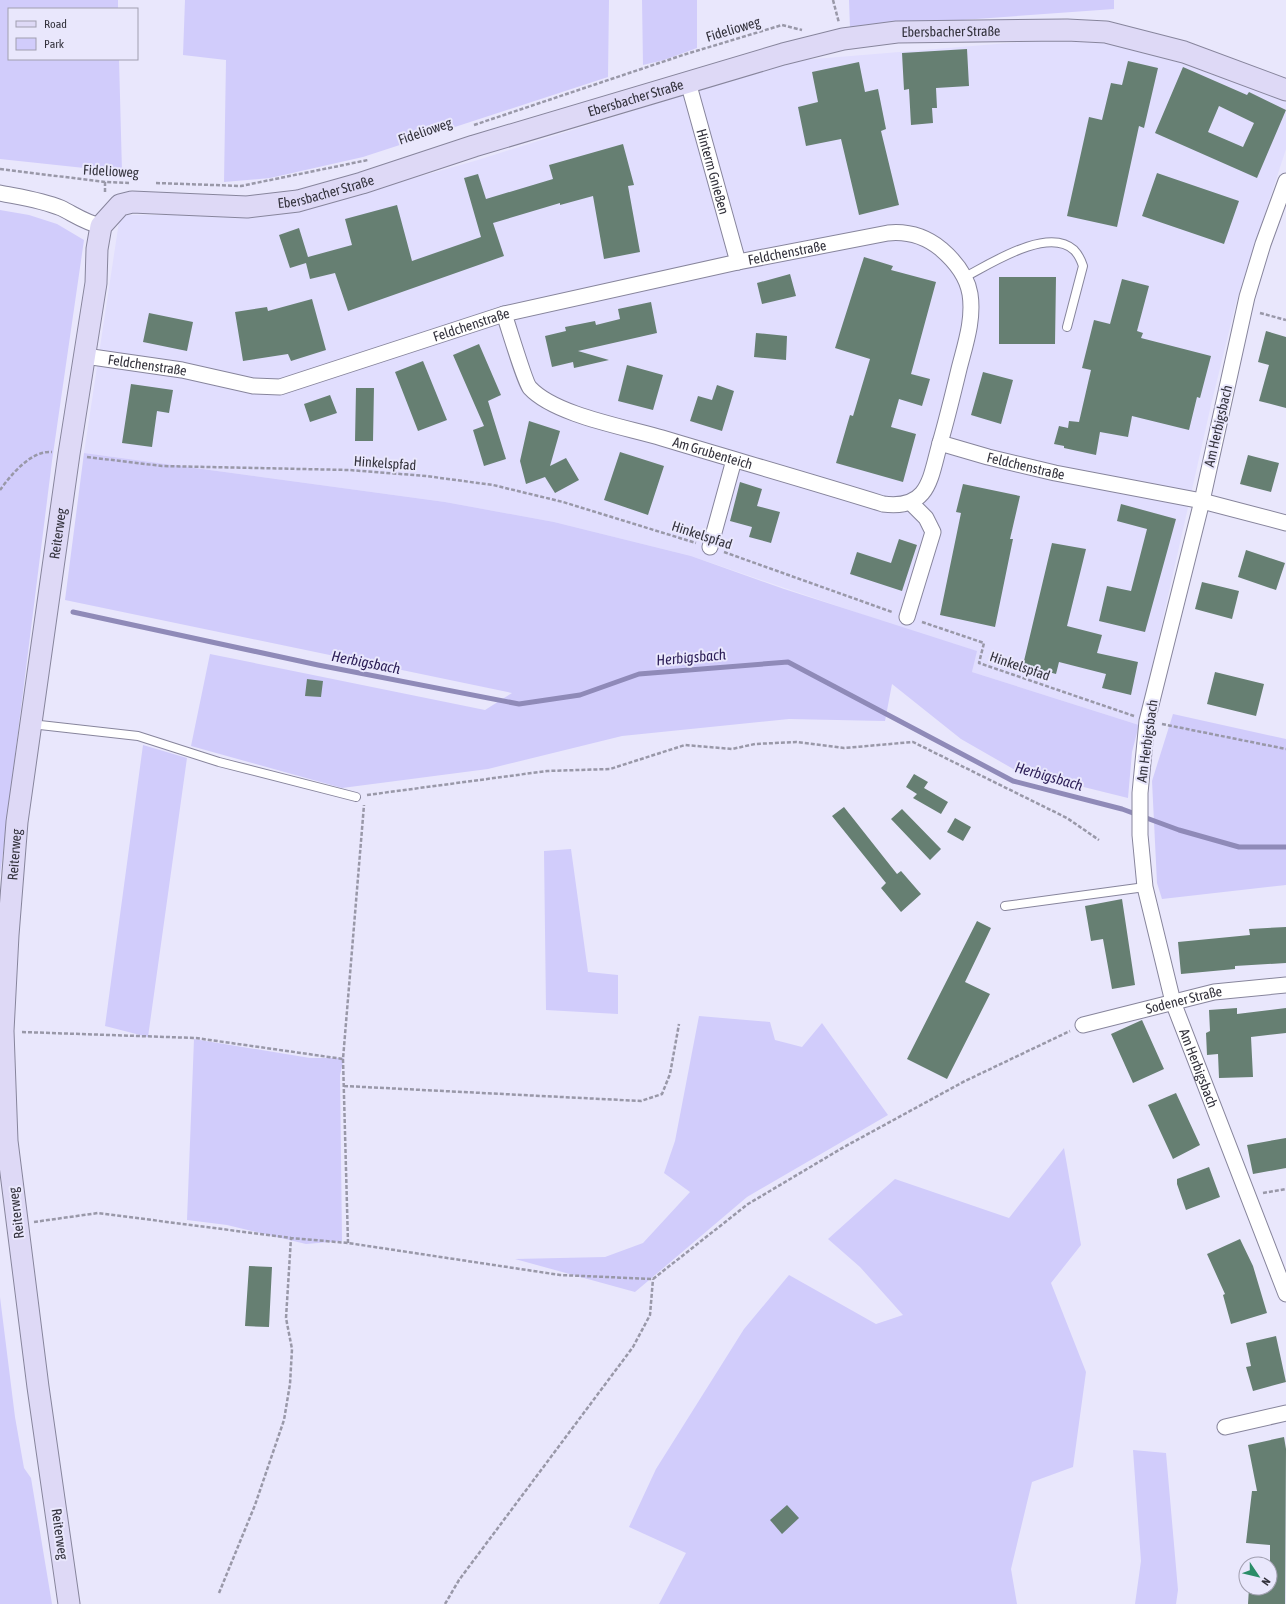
<svg xmlns="http://www.w3.org/2000/svg" width="1286" height="1604" viewBox="0 0 1286 1604" font-family="'Asap Condensed',sans-serif">
	<style>
		.built { fill: #e1defe }
		.green { fill: #d1ccfb }
		.lines { fill: none; stroke-linecap: round; stroke-linejoin: round }
		.stream { stroke: #8f8ab8; stroke-width: 5 }
		.building { fill: #667f72; fill-rule: evenodd }
		.lane-casing { stroke: #87859c; stroke-width: 10 }
		.street-casing { stroke: #87859c; stroke-width: 17 }
		.secondary-casing { stroke: #87859c; stroke-width: 23 }
		.path { stroke: #9998a8; stroke-width: 2.5; stroke-dasharray: 4 2; stroke-linecap: butt }
		.lane { stroke: #fff; stroke-width: 8 }
		.street { stroke: #fff; stroke-width: 15 }
		.secondary { stroke: #ded9f6; stroke-width: 21 }
		.labels { text-anchor: middle; dominant-baseline: central; stroke-width: 4; stroke-linejoin: round; paint-order: stroke }
		.street-label { font-size: 14px; fill: #34333d; stroke: #e9e7fc }
		.water-label { font-size: 15px; font-style: italic; fill: #2b1d56; stroke: #e9e7fc }
	</style>
	<rect width="100%" height="100%" fill="#e9e7fc"/>
	<!-- built -->
	<path class="built" d="M 1108,35 L 1286,101 L 1286,149 L 1236,303 L 1211,405 L 1139,725 L 972,672 L 976,651 L 902,628 L 691,556 L 554,522 L 445,502 L 84,453 L 120,215 L 254,215 L 308,208 L 478,160 L 790,61 Z"/>
	<!-- green -->
	<path class="green" d="M 0,0 L 118,0 L 118,9 L 9,9 L 9,59 L 119,59 L 122,172 L 0,159 Z
		M 185,0 L 609,0 L 608,77 L 363,157 L 270,178 L 224,182 L 226,60 L 183,55 Z
		M 642,0 L 697,0 L 697,48 L 664,60 L 643,65 Z
		M 849,0 L 1114,0 L 1114,9 L 850,28 Z
		M 0,210 L 29,215 L 57,224 L 84,240 L 52,461 L 0,876 Z
		M 84,453 L 445,502 L 554,522 L 691,556 L 784,589 L 977,651 L 972,672 L 1139,725 L 1132,752 L 1128,798 L 1015,770 L 961,739 L 892,684 L 885,721 L 789,719 L 622,736 L 488,769 L 342,788 L 191,746 L 210,654 L 485,710 L 512,693 L 65,600 Z
		M 1173,714 L 1286,739 L 1286,885 L 1162,899 L 1157,883 L 1152,781 Z
		M 143,745 L 187,758 L 148,1037 L 105,1026 Z
		M 571,849 L 588,972 L 618,975 L 618,1014 L 546,1010 L 544,851 Z
		M 699,1016 L 770,1022 L 775,1040 L 802,1047 L 822,1023 L 888,1115 L 747,1197 L 635,1292 L 515,1259 L 605,1257 L 643,1243 L 690,1192 L 664,1173 L 675,1141 Z
		M 194,1039 L 310,1058 L 344,1058 L 340,1075 L 342,1241 L 306,1244 L 227,1225 L 187,1220 Z
		M 1064,1148 L 1081,1245 L 1051,1283 L 1086,1372 L 1073,1467 L 1032,1482 L 1011,1569 L 1017,1604 L 659,1604 L 686,1553 L 629,1527 L 656,1469 L 744,1329 L 789,1275 L 876,1324 L 903,1315 L 860,1267 L 828,1239 L 895,1179 L 1009,1218 Z
		M 0,1297 L 15,1417 L 24,1468 L 31,1478 L 52,1604 L 0,1604 Z
		M 1133,1450 L 1166,1453 L 1178,1590 L 1176,1604 L 1135,1604 L 1141,1561 Z"/>
	<g class="lines">
		<!-- stream -->
		<path class="stream" d="M 73,612 L 318,665 L 519,704 L 580,695 L 639,674 L 788,662 L 1013,781 L 1122,809 L 1179,830 L 1239,847 L 1286,847"/>
	</g>
	<!-- building -->
	<path class="building" d="M 967,49 L 969,86 L 936,88 L 937,108 L 932,108 L 933,123 L 911,125 L 909,89 L 904,90 L 902,53 Z
		M 1128,61 L 1158,68 L 1144,128 L 1139,126 L 1117,227 L 1067,216 L 1089,117 L 1102,120 L 1111,83 L 1122,85 Z
		M 859,62 L 865,92 L 878,89 L 886,129 L 881,131 L 899,205 L 859,215 L 841,139 L 806,146 L 798,107 L 818,102 L 812,72 Z
		M 1183,67 L 1247,95 L 1249,92 L 1286,110 L 1257,178 L 1155,133 ZM 1219,106 L 1254,123 L 1243,147 L 1208,132 Z
		M 623,144 L 634,185 L 628,186 L 640,252 L 604,259 L 593,196 L 560,205 L 560,203 L 493,223 L 504,256 L 348,311 L 335,273 L 310,279 L 306,263 L 290,268 L 279,235 L 299,228 L 308,257 L 352,245 L 345,219 L 397,205 L 412,261 L 481,237 L 464,178 L 478,174 L 486,199 L 553,179 L 549,165 Z
		M 1157,173 L 1239,201 L 1224,244 L 1142,216 Z
		M 864,257 L 893,266 L 891,270 L 936,282 L 911,374 L 930,379 L 922,406 L 899,399 L 891,427 L 916,434 L 903,482 L 836,463 L 850,415 L 853,416 L 870,359 L 835,348 Z
		M 790,274 L 796,296 L 762,304 L 757,283 Z
		M 999,277 L 1056,277 L 1055,344 L 999,344 Z
		M 1122,279 L 1149,286 L 1137,331 L 1143,333 L 1141,338 L 1211,356 L 1200,398 L 1197,397 L 1189,430 L 1132,416 L 1128,437 L 1100,432 L 1096,455 L 1064,448 L 1064,446 L 1054,444 L 1059,426 L 1068,428 L 1069,421 L 1079,422 L 1091,370 L 1082,368 L 1094,320 L 1110,324 Z
		M 312,299 L 326,350 L 291,361 L 288,354 L 243,361 L 235,312 L 267,307 L 268,311 Z
		M 651,302 L 657,333 L 578,351 L 609,360 L 574,368 L 573,362 L 552,367 L 545,336 L 566,331 L 565,327 L 595,321 L 596,325 L 620,319 L 618,309 Z
		M 149,313 L 193,322 L 187,351 L 143,342 Z
		M 1266,331 L 1286,337 L 1286,408 L 1259,401 L 1269,365 L 1258,362 Z
		M 756,333 L 787,336 L 786,360 L 754,357 Z
		M 479,344 L 501,395 L 488,401 L 506,459 L 484,466 L 473,430 L 484,426 L 453,355 Z
		M 423,361 L 447,420 L 418,431 L 395,372 Z
		M 627,365 L 663,375 L 653,410 L 618,401 Z
		M 983,372 L 1013,380 L 1001,424 L 971,415 Z
		M 131,384 L 173,390 L 169,413 L 157,411 L 152,447 L 122,443 Z
		M 717,385 L 734,391 L 722,431 L 690,421 L 698,396 L 712,400 Z
		M 356,388 L 374,388 L 373,441 L 355,441 Z
		M 330,395 L 337,413 L 310,422 L 304,404 Z
		M 529,421 L 560,431 L 550,466 L 566,458 L 579,480 L 555,493 L 545,477 L 526,484 L 520,461 Z
		M 620,452 L 664,466 L 648,515 L 604,500 Z
		M 1248,455 L 1279,463 L 1271,492 L 1240,484 Z
		M 740,482 L 762,489 L 757,506 L 780,512 L 771,543 L 749,537 L 752,527 L 730,521 Z
		M 963,484 L 1020,496 L 1010,539 L 1013,539 L 995,627 L 940,615 L 961,513 L 956,512 Z
		M 1121,504 L 1176,519 L 1145,632 L 1099,621 L 1107,586 L 1131,591 L 1147,529 L 1117,521 Z
		M 899,539 L 917,545 L 902,591 L 850,574 L 857,552 L 891,563 Z
		M 1052,543 L 1086,549 L 1067,626 L 1102,635 L 1097,653 L 1138,662 L 1131,695 L 1102,688 L 1106,674 L 1059,662 L 1056,674 L 1023,665 Z
		M 1246,550 L 1285,563 L 1276,590 L 1238,577 Z
		M 1202,582 L 1239,591 L 1232,619 L 1195,609 Z
		M 1215,672 L 1264,684 L 1256,716 L 1207,704 Z
		M 307,679 L 323,681 L 321,697 L 305,696 Z
		M 914,774 L 928,782 L 924,788 L 948,802 L 941,814 L 913,798 L 917,794 L 906,787 Z
		M 844,807 L 897,874 L 901,871 L 921,894 L 901,912 L 881,888 L 886,883 L 832,816 Z
		M 902,809 L 941,849 L 930,860 L 891,819 Z
		M 955,818 L 971,827 L 963,841 L 947,832 Z
		M 1122,899 L 1135,985 L 1112,989 L 1103,939 L 1091,941 L 1085,906 Z
		M 977,921 L 991,928 L 965,982 L 990,994 L 947,1079 L 907,1059 Z
		M 1286,927 L 1286,963 L 1235,966 L 1235,969 L 1181,974 L 1178,942 L 1250,935 L 1249,929 Z
		M 1237,1008 L 1237,1014 L 1286,1008 L 1286,1033 L 1251,1037 L 1253,1077 L 1219,1078 L 1218,1054 L 1207,1055 L 1206,1033 L 1210,1031 L 1209,1010 Z
		M 1142,1020 L 1164,1069 L 1133,1083 L 1111,1034 Z
		M 1176,1093 L 1200,1145 L 1173,1159 L 1148,1105 Z
		M 1286,1138 L 1286,1168 L 1253,1174 L 1247,1145 Z
		M 1209,1167 L 1220,1197 L 1186,1210 L 1177,1184 L 1177,1179 Z
		M 1240,1239 L 1253,1266 L 1267,1313 L 1231,1324 L 1223,1295 L 1225,1294 L 1207,1254 Z
		M 249,1266 L 272,1267 L 269,1327 L 245,1326 Z
		M 1276,1336 L 1286,1382 L 1253,1391 L 1246,1367 L 1251,1366 L 1246,1343 Z
		M 1284,1437 L 1286,1449 L 1285,1604 L 1248,1604 L 1249,1588 L 1270,1588 L 1270,1545 L 1246,1543 L 1252,1491 L 1257,1491 L 1248,1445 Z
		M 787,1505 L 799,1518 L 782,1534 L 770,1520 Z"/>
	<g class="lines">
		<!-- lane casing -->
		<g class="lane-casing">
			<path id="lane" d="M 965,277 C 990,264 1048,226 1074,250 C 1078,254 1081,260 1083,266 L 1067,327
				M 31,724 L 138,736 L 219,762 L 356,797
				M 1005,906 L 1145,887"/>
		</g>
		<!-- street casing -->
		<g class="street-casing">
			<g id="street">
				<path id="s1" d="M 688,82 L 738,262"/>
				<path id="s2" d="M 1286,181 L 1263,244 L 1247,297 L 1202,501 L 1147,721 L 1140,793 L 1140,835 L 1145,887 L 1173,1002 L 1286,1294"/>
				<path d="M 0,193 C 20,197 42,200 61,208 C 75,215 86,223 101,226"/>
				<path id="s3" d="M 504,314 C 508,325 525,383 530,388 C 555,415 625,427 662,438 C 735,460 809,481 883,504 C 929,510 930,479 940,443"/>
				<path id="s4" d="M 85,356 L 182,370 L 253,386 L 280,387 L 504,314 L 738,262 L 888,233 C 908,231 925,236 941,249 C 955,261 967,276 970,294 C 974,320 965,345 959,369 C 953,394 947,419 940,443 L 988,457 L 1055,473 L 1202,501 L 1286,523"/>
				<path d="M 710,547 L 734,460"/>
				<path d="M 907,617 L 933,532 L 926,518 L 911,503"/>
				<path id="s5" d="M 1083,1025 L 1214,992 L 1286,985"/>
				<path d="M 1225,1427 L 1286,1413"/>
			</g>
		</g>
		<!-- secondary casing -->
		<g class="secondary-casing">
			<g id="secondary">
				<path id="s6" d="M 69,1604 L 38,1387 L 7,1141 L 3,1031 L 8,935 L 17,822 L 69,454 L 96,283 L 97,249 L 101,226 L 120,205 L 132,202 L 247,207 L 298,201 L 362,183 L 474,146 L 783,54 L 843,39 L 897,32 L 1067,30 L 1106,32 L 1184,52 L 1286,90"/>
			</g>
		</g>
		<!-- path -->
		<path class="path" d="M 833,0 L 839,23
			M 474,125 L 683,55 L 782,25 L 802,30
			M 0,169 L 105,182 L 129,183
			M 105,182 L 105,194
			M 156,183 L 241,186 L 368,160
			M 1260,313 L 1286,320
			M 87,457 L 162,466 L 349,470 L 426,476 L 493,485 L 563,502 L 696,543
			M 0,490 C 11,475 31,450 52,452
			M 724,552 L 892,612
			M 922,622 L 984,643 L 979,663 L 1134,716
			M 1162,724 L 1286,749
			M 367,795 L 547,771 L 610,769 L 685,745 L 732,749 L 755,744 L 796,742 L 844,748 L 913,742 L 1067,818 L 1099,840
			M 22,1032 L 196,1038 L 343,1059
			M 344,1086 L 641,1101 L 662,1094 L 670,1074 L 679,1024
			M 1263,1193 L 1286,1189
			M 34,1222 L 98,1213 L 291,1238 L 348,1243 L 560,1275 L 653,1279 L 748,1204 L 844,1147 L 965,1081 L 1070,1031
			M 348,1243 L 343,1059 L 364,805
			M 219,1593 L 255,1505 L 284,1420 L 290,1384 L 292,1349 L 286,1318 L 291,1238
			M 445,1604 L 459,1580 L 633,1347 L 650,1315 L 653,1279"/>
		<!-- lane -->
		<use href="#lane" class="lane"/>
		<!-- street -->
		<use href="#street" class="street"/>
		<!-- secondary -->
		<use href="#secondary" class="secondary"/>
	</g>
	<g class="labels">
		<!-- street labels -->
		<g class="street-label">
			<text transform="translate(733 29) rotate(-17)">Fidelioweg</text>
			<text stroke="none"><textPath href="#s6" startOffset="2273">Ebersbacher Straße</textPath></text>
			<text stroke="none"><textPath href="#s6" startOffset="1949">Ebersbacher Straße</textPath></text>
			<text transform="translate(425 131) rotate(-19)">Fidelioweg</text>
			<text transform="translate(111 171) rotate(3)">Fidelioweg</text>
			<text stroke="none"><textPath href="#s1" startOffset="93">Hinterm Gnießen</textPath></text>
			<text stroke="none"><textPath href="#s6" startOffset="1625">Ebersbacher Straße</textPath></text>
			<text stroke="none"><textPath href="#s4" startOffset="723">Feldchenstraße</textPath></text>
			<text stroke="none"><textPath href="#s4" startOffset="399">Feldchenstraße</textPath></text>
			<text stroke="none"><textPath href="#s4" startOffset="63">Feldchenstraße</textPath></text>
			<text transform="translate(1218 426) rotate(-77)">Am Herbigsbach</text>
			<text stroke="none"><textPath href="#s3" startOffset="274">Am Grubenteich</textPath></text>
			<text transform="translate(385 463) rotate(4)">Hinkelspfad</text>
			<text stroke="none"><textPath href="#s4" startOffset="1179">Feldchenstraße</textPath></text>
			<text stroke="none"><textPath href="#s6" startOffset="1078">Reiterweg</textPath></text>
			<text transform="translate(702 535) rotate(18)">Hinkelspfad</text>
			<text transform="translate(1020 666) rotate(19)">Hinkelspfad</text>
			<text transform="translate(1147 741) rotate(-82)">Am Herbigsbach</text>
			<text stroke="none"><textPath href="#s6" startOffset="754">Reiterweg</textPath></text>
			<text stroke="none"><textPath href="#s5" startOffset="104">Sodener Straße</textPath></text>
			<text stroke="none"><textPath href="#s2" startOffset="914">Am Herbigsbach</textPath></text>
			<text transform="translate(16 1213) rotate(-97)">Reiterweg</text>
			<text transform="translate(60 1534) rotate(82)">Reiterweg</text>
		</g>
		<!-- water labels -->
		<g class="water-label">
			<text transform="translate(691 657) rotate(-5)">Herbigsbach</text>
			<text transform="translate(366 662) rotate(11)">Herbigsbach</text>
			<text transform="translate(1049 776) rotate(16)">Herbigsbach</text>
		</g>
	</g>
	<!-- legend -->
	<rect x="8" y="8" width="130" height="52" fill="#e9e7fc" stroke="#a19fb0"/>
	<rect x="16" y="21" width="20" height="6" fill="#ded9f6" stroke="#a19fb0"/>
	<text x="44" y="28" font-size="12" fill="#34333d">Road</text>
	<rect x="16" y="38" width="20" height="12" fill="#d1ccfb" stroke="#a19fb0"/>
	<text x="44" y="48" font-size="12" fill="#34333d">Park</text>
	<!-- north arrow -->
	<g transform="translate(1258 1576) rotate(125)"><circle r="19" fill="#e9e7fc" stroke="#a19fb0"/>
	<path d="M0-3L7 15L0 10L-7 15Z" fill="#2b8d68"/>
	<text y="-6" font-size="11" font-weight="bold" text-anchor="middle" fill="#34333d">N</text>
	</g>
</svg>
